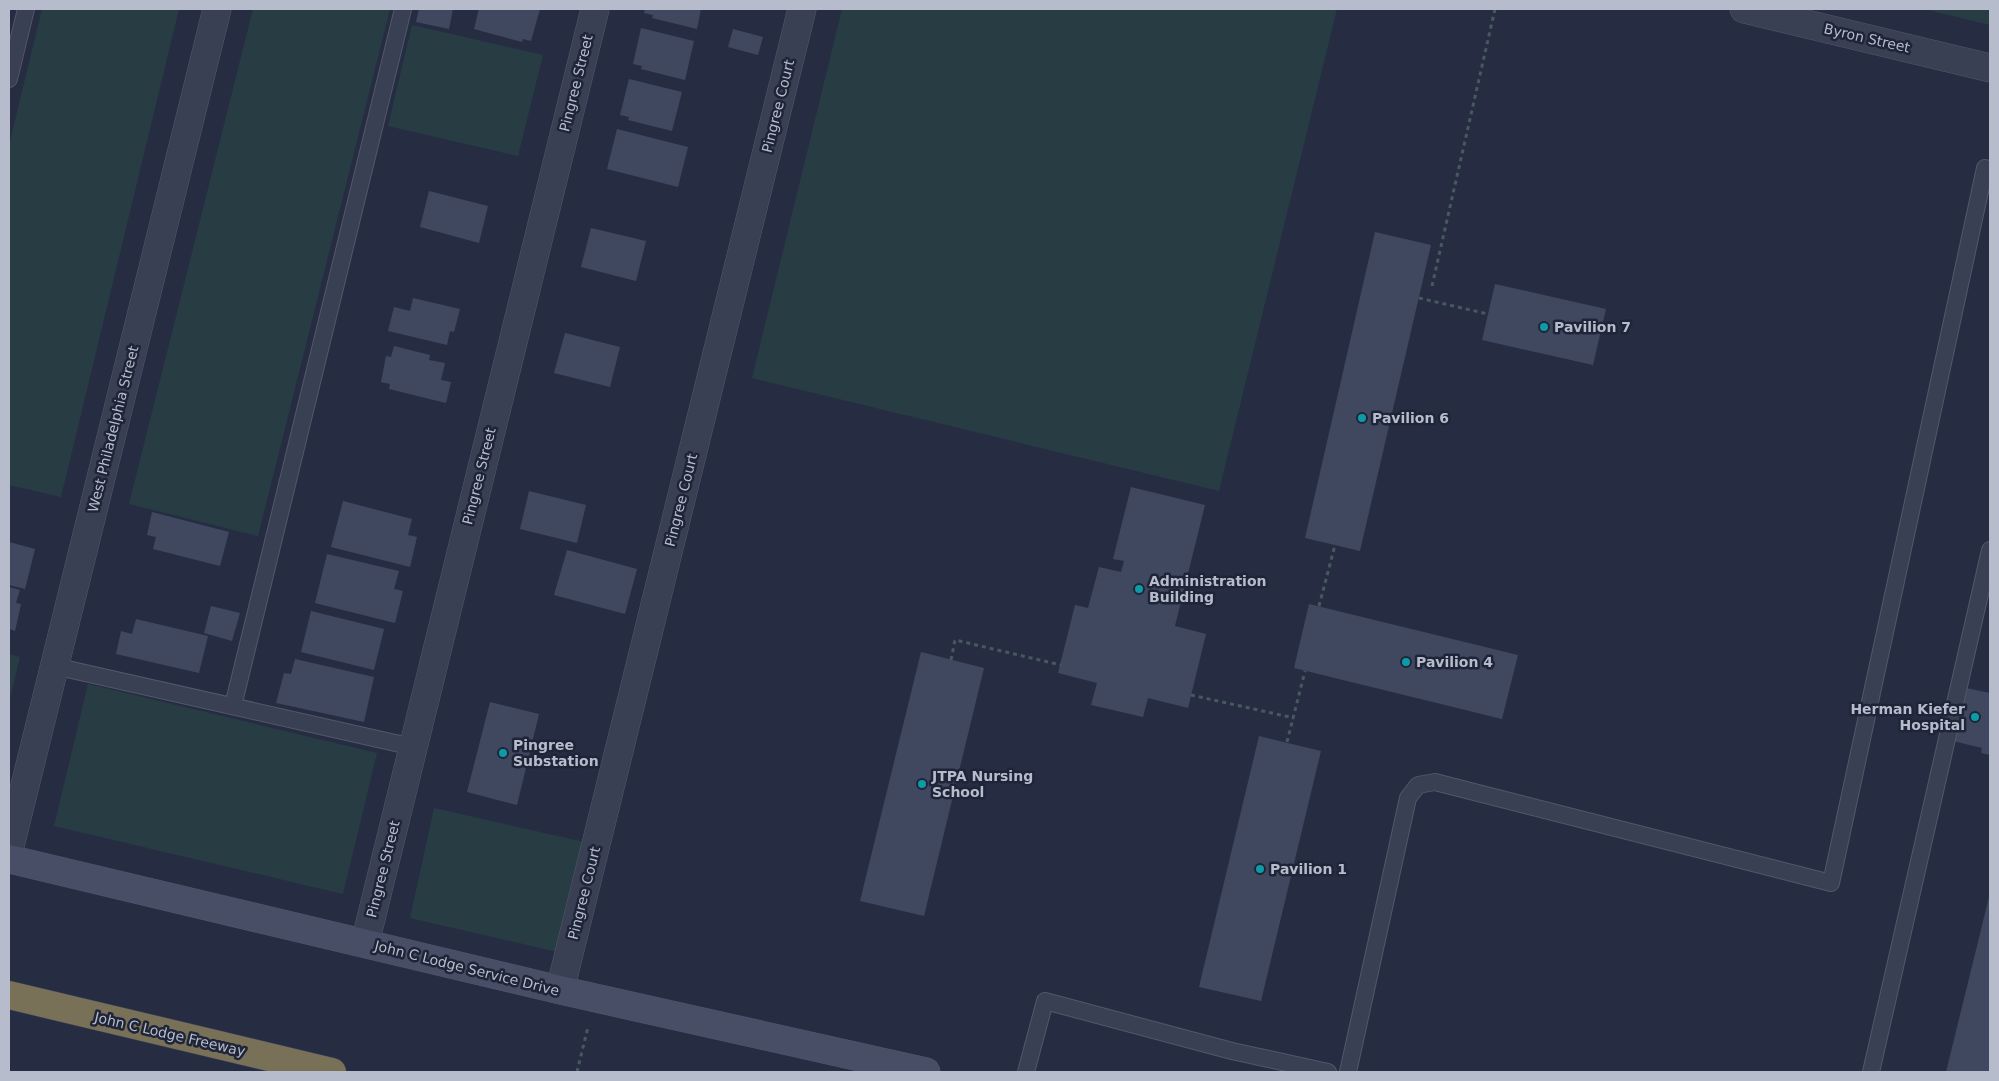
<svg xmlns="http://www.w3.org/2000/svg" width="1999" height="1081" viewBox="0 0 1999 1081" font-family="'DejaVu Sans',sans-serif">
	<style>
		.green { fill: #283c44 }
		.building { fill: #404860 }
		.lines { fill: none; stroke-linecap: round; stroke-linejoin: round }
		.lane-casing { stroke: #52586a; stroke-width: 18 }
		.street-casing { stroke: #52586a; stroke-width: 29 }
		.secondary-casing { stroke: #52586a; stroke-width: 29 }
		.highway-casing { stroke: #42485a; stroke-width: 29 }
		.path { stroke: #465960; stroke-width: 3; stroke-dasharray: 4 4; stroke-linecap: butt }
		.lane { stroke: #3a4053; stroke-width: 16 }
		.street { stroke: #3a4053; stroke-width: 28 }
		.secondary { stroke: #484e66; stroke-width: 28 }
		.highway { stroke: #797157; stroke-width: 28 }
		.culture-dot { fill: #0f9aa8; stroke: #1f2538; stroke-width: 2 }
		.labels { text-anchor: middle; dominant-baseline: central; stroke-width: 5; stroke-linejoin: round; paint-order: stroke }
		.street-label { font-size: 14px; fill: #b7bccc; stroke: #1f2538 }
		.poi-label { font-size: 14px; font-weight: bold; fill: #b7bccc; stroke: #1f2538; text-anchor: start }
	</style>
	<rect width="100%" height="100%" fill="#262d43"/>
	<!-- green -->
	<path class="green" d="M 42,9 L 179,9 L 61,497 L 9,485 L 9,145 Z
		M 253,9 L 390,9 L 258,536 L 129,504 Z
		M 842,9 L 1337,9 L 1219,491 L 752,378 Z
		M 1924,9 L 1990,9 L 1990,25 Z
		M 412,25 L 543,55 L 518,156 L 388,126 Z
		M 9,654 L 20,657 L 9,702 Z
		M 88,684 L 377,753 L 343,894 L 54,826 Z
		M 434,808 L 584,842 L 558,952 L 410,918 Z"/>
	<!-- building -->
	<path class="building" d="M 419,9 L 453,9 L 449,29 L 416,22 Z
		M 479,9 L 540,9 L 531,41 L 523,39 L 522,42 L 474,29 Z
		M 645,9 L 701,9 L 697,29 L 652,18 L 653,15 L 644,13 Z
		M 641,28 L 694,41 L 685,80 L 641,69 L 642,66 L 633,64 Z
		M 733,29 L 763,37 L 758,55 L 728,47 Z
		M 629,79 L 682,92 L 672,131 L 628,120 L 629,117 L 620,115 Z
		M 617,129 L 688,147 L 678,187 L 607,169 Z
		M 429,191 L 488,206 L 479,243 L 420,227 Z
		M 591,228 L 646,241 L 636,281 L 581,267 Z
		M 1375,232 L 1431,245 L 1360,551 L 1305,538 Z
		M 1495,284 L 1606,309 L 1593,365 L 1482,340 Z
		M 413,298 L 460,309 L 454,332 L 450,331 L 447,345 L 388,331 L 394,307 L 410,311 Z
		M 565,333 L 620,347 L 610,387 L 554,373 Z
		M 394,346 L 430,355 L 429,360 L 445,363 L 441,380 L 451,382 L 446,403 L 389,389 L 390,384 L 381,382 L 386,356 L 391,357 Z
		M 1131,487 L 1205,505 L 1175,626 L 1206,634 L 1188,708 L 1148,698 L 1143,717 L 1091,705 L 1097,683 L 1058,673 L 1075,605 L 1088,608 L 1099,567 L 1121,572 L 1124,561 L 1113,559 Z
		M 529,491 L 586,505 L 577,543 L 520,529 Z
		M 343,501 L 412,519 L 408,535 L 417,537 L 410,567 L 331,547 Z
		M 152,512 L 229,532 L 220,566 L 153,549 L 156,537 L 147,535 Z
		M 9,542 L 35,549 L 25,589 L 9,585 Z
		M 567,550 L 637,569 L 625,614 L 554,595 Z
		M 327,554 L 399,571 L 394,589 L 403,591 L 395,623 L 315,603 Z
		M 9,587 L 20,590 L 16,603 L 21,604 L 15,631 L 9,629 Z
		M 1309,604 L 1518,655 L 1502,719 L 1294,668 Z
		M 211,606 L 240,613 L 232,641 L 204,633 Z
		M 311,611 L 384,629 L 374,670 L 301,652 Z
		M 136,619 L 208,636 L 199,673 L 116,654 L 121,631 L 132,634 Z
		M 921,652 L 984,668 L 924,916 L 860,901 Z
		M 295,659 L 374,677 L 364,722 L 276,703 L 284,673 L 291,674 Z
		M 1966,688 L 1990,693 L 1990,755 L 1981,753 L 1982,748 L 1953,741 Z
		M 490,702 L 539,714 L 517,805 L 467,792 Z
		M 1259,736 L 1321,751 L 1261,1001 L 1199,987 Z
		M 1990,893 L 1990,1072 L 1946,1072 Z"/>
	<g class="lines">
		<!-- lane casing -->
		<g class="lane-casing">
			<path id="lane" d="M 9,79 L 26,9
				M 54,666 L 413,747
				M 233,706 L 403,9
				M 1026,1072 L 1045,1001 L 1232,1051 L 1328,1072
				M 1348,1072 L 1408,798 L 1418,785 L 1435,782 L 1831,883 L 1985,168 L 1990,169
				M 1871,1072 L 1990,550"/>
		</g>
		<!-- street casing -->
		<g class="street-casing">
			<path id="street" d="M 1744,9 L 1990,68
				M 9,850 L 217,9
				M 365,943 L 595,9
				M 560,990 L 802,9"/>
		</g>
		<!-- secondary casing -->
		<g class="secondary-casing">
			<path id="secondary" d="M 9,859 L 560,990 L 926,1072"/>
		</g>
		<!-- highway casing -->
		<g class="highway-casing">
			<path id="highway" d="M 9,995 L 332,1072"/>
		</g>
		<!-- path -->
		<path class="path" d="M 1432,286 L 1495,9
			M 1419,298 L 1488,314
			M 1319,606 L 1335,545
			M 951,660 L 955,640 L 1061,665
			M 1191,695 L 1294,718
			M 1287,742 L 1305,671
			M 577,1072 L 588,1027"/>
		<!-- lane -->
		<use href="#lane" class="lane"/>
		<!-- street -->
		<use href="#street" class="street"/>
		<!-- secondary -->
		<use href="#secondary" class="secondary"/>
		<!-- highway -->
		<use href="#highway" class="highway"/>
	</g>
	<!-- markers -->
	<g class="culture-dot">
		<circle cx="1544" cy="327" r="5"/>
		<circle cx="1362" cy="418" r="5"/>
		<circle cx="1139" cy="589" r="5"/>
		<circle cx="1406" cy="662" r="5"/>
		<circle cx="1975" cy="717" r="5"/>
		<circle cx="503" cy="753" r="5"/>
		<circle cx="922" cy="784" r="5"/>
		<circle cx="1260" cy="869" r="5"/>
	</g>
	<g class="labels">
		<!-- street labels -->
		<g class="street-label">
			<text transform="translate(1867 38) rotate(13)">Byron Street</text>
			<text transform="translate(576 83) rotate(-76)">Pingree Street</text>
			<text transform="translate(778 106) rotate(-76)">Pingree Court</text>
			<text transform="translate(113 429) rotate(-76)">West Philadelphia Street</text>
			<text transform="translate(479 476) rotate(-76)">Pingree Street</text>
			<text transform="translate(681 500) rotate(-76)">Pingree Court</text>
			<text transform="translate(383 869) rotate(-76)">Pingree Street</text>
			<text transform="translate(584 893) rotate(-76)">Pingree Court</text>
			<text transform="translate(467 968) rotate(14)">John C Lodge Service Drive</text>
			<text transform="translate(170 1034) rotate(13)">John C Lodge Freeway</text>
		</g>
		<!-- poi labels -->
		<g class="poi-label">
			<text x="1554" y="327">Pavilion 7</text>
			<text x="1372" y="418">Pavilion 6</text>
			<text x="1149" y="581">Administration<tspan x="1149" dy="16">Building</tspan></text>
			<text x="1416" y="662">Pavilion 4</text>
			<text x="1965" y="709" text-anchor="end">Herman Kiefer<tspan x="1965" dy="16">Hospital</tspan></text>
			<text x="513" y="745">Pingree<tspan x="513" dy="16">Substation</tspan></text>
			<text x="932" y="776">JTPA Nursing<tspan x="932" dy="16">School</tspan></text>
			<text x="1270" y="869">Pavilion 1</text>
		</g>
	</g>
	<!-- border -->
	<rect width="1999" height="1081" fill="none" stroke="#b7bccc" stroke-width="20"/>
</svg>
